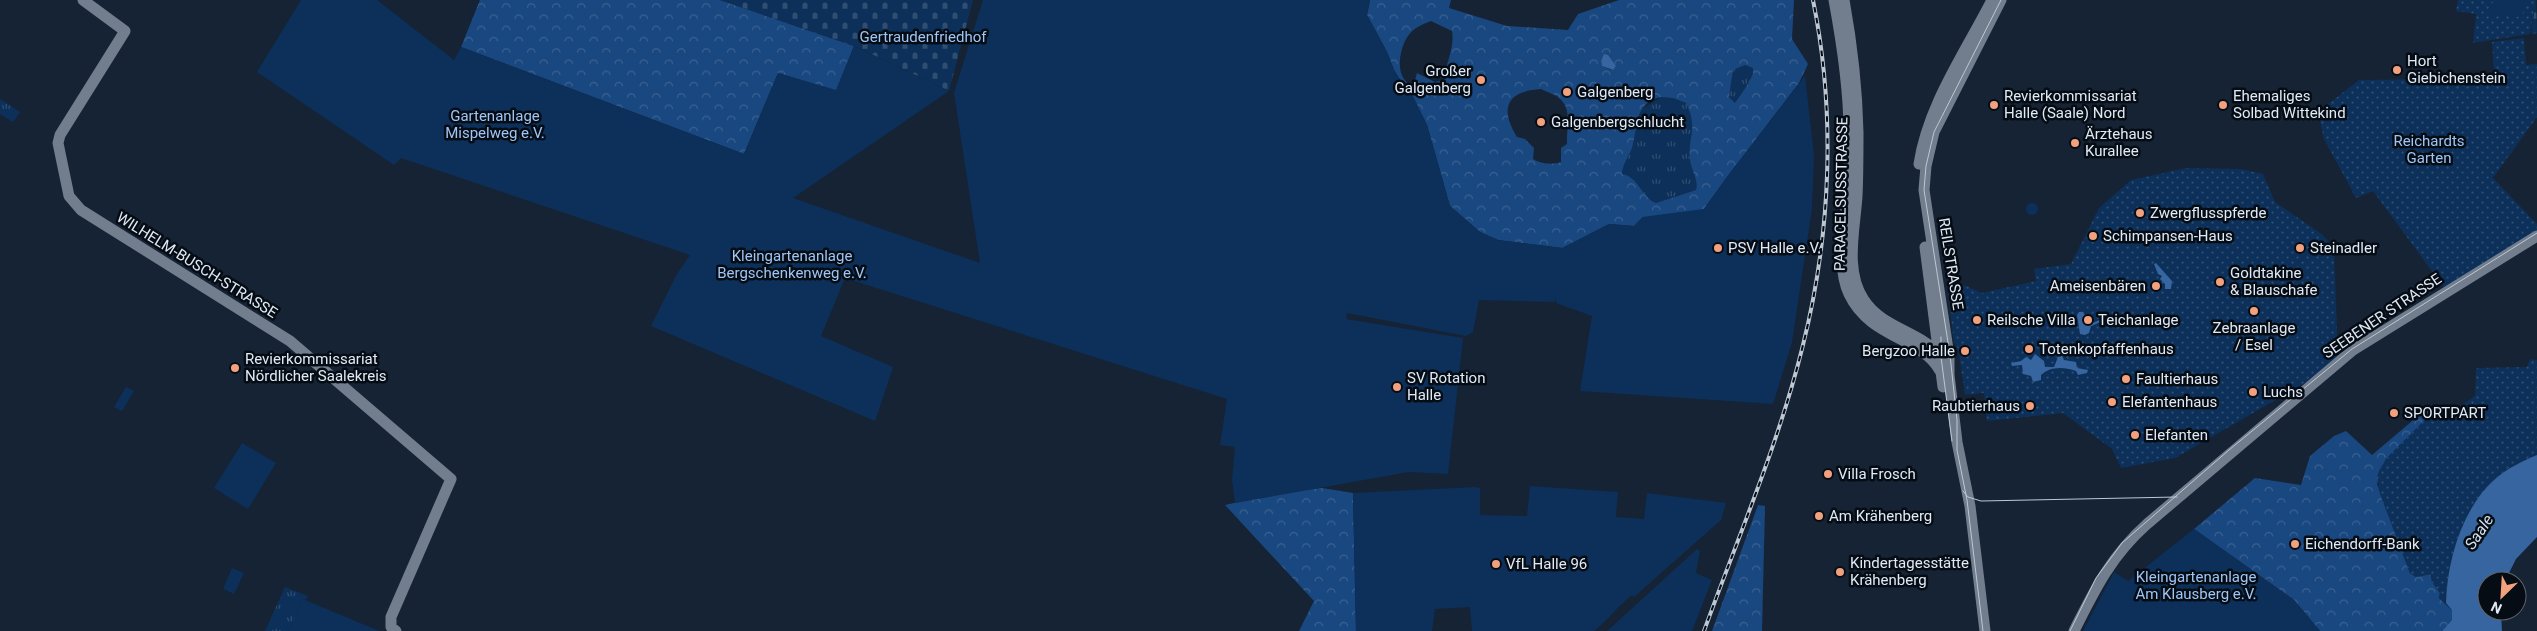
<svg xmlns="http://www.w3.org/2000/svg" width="2537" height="631" viewBox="0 0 2537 631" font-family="Roboto,sans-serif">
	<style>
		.grass { fill: url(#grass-tufts) }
		.forest { fill: url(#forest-crowns); fill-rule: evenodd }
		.cemetery { fill: url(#cemetery-stones) }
		.park { fill: url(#park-dots) }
		.garden { fill: #0c3059 }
		.water { fill: #37659f }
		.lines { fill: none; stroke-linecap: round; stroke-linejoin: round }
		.stream { stroke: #37659f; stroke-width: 2 }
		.secondary { stroke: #727e8d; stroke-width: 11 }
		.tram { stroke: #bdc8d5; stroke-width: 1 }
		.rail-casing { stroke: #bdc8d5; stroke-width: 4 }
		.rail { stroke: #060c14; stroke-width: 2; stroke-dasharray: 5.5; stroke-linecap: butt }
		.poi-dot { fill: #f1a17d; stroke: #060c14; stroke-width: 2 }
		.labels { text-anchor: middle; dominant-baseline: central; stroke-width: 5; stroke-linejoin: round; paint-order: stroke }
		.park-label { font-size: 15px; fill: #9ec5f6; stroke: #060c14 }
		.poi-label { font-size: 15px; fill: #e0eaf6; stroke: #060c14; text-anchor: start }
		.street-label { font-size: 15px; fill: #e0eaf6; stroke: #060c14 }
		.water-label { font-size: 16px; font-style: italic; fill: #d1deef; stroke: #060c14 }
	</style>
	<defs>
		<pattern id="grass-tufts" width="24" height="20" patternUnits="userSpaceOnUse" patternTransform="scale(1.25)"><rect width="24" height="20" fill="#0c3059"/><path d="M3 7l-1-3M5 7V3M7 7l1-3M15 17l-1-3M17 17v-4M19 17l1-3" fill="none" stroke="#2f4e71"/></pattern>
		<pattern id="forest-crowns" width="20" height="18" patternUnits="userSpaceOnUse" patternTransform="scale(1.25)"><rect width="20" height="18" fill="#19477f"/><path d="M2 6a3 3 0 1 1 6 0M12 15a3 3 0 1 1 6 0" fill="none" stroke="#3a6292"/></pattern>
		<pattern id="cemetery-stones" width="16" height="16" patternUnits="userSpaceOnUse" patternTransform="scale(1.25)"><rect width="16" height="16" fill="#0c3059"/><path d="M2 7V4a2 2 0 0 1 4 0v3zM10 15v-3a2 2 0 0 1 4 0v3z" fill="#2f4e71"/></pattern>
		<pattern id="park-dots" width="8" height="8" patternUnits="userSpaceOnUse" patternTransform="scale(1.25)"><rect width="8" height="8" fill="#0c3059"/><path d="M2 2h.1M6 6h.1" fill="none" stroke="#2f4e71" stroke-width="1.8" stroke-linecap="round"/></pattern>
	</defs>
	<rect width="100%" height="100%" fill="#152335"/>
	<!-- grass -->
	<path class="grass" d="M 1745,65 L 1753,68 L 1753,74 L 1748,84 L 1735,103 L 1729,97 L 1733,69 Z
		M 1661,97 L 1673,98 L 1686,103 C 1699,130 1687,138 1690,160 C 1691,170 1699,180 1696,190 L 1656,203 C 1641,197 1639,178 1622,174 L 1622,169 L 1634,138 L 1633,131 L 1642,109 Z
		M 0,99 L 20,112 L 13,122 L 0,114 Z
		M2026 209a6 6 0 1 1 12 0a6 6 0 1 1-12 0Z
		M 285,587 L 308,596 L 306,600 L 303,599 L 289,631 L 265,631 Z"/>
	<!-- forest -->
	<path class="forest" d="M 480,0 L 720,0 L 854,46 L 836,91 L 778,73 L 744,154 L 461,47 Z
		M 1370,0 L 1451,0 L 1449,8 L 1507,26 L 1568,30 L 1578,14 L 1619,0 L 1794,0 L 1792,39 L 1808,64 L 1799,83 L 1727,177 L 1704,209 L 1634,226 L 1609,224 L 1563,248 L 1498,240 L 1480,232 L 1450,206 L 1427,125 L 1411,93 L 1402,83 L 1394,70 L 1387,52 L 1367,15 ZM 1431,21 L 1452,31 C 1455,49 1445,62 1446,79 L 1435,82 L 1417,73 L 1415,80 L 1409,84 C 1395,75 1399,49 1408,36 C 1413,28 1423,24 1431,21 ZM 1604,57 L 1616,66 L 1611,70 L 1602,66 L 1601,61 ZM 1745,65 L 1753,68 L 1753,74 L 1748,84 L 1735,103 L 1729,97 L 1733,70 ZM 1541,89 C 1546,92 1555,94 1559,98 C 1573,109 1566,130 1567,144 L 1561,148 L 1561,162 C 1554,165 1540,164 1533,159 L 1534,148 L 1525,139 L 1517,137 C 1499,108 1507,91 1541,89 ZM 1661,97 L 1673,98 L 1686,103 C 1699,130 1687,137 1690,160 C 1691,170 1699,180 1696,190 L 1656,203 C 1641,197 1639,177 1622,174 C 1622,165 1629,156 1632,148 C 1638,129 1633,103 1661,97 Z
		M 2431,405 L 2435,410 L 2386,459 L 2377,484 L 2410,573 L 2416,577 L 2431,574 L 2432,582 L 2440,593 L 2439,598 L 2452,610 L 2452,620 L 2442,631 L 2320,631 L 2294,600 L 2194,529 L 2255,478 L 2301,485 L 2310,456 L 2334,436 L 2346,431 L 2372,455 Z
		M 1322,488 L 1353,493 L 1356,631 L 1299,631 L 1314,601 L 1225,505 L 1280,493 Z
		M 1758,505 L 1765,506 L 1762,631 L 1712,631 Z"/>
	<!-- cemetery -->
	<path class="cemetery" d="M 720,0 L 973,0 L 949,91 L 854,46 Z
		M 2536,0 L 2537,33 L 2531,34 Z"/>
	<!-- park -->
	<path class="park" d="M 2458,0 L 2536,0 L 2530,34 L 2473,43 L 2476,14 L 2456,11 Z
		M 2524,38 L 2526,65 L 2537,64 L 2537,117 L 2493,178 L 2537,224 L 2537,232 L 2445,289 L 2373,191 L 2356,198 L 2324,139 L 2318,112 L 2359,80 L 2436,79 L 2451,81 L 2494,73 L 2492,42 Z
		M 2186,168 L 2241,169 L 2263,174 L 2275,202 L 2323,235 L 2334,249 L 2338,359 L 2317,376 L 2175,458 L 2121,468 L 2112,449 L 2063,413 L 1987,421 L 1984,393 L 1965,395 L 1958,349 L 1954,343 L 1947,287 L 1964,285 L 1982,293 L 2036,281 L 2034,269 L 2071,264 L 2099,208 L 2131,180 Z
		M 2530,359 L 2537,360 L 2537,455 C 2522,461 2506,469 2494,480 C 2464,508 2447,564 2446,603 L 2439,598 L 2440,593 L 2432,582 L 2431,574 L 2416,577 L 2410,573 L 2380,494 L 2377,477 L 2379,471 L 2386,459 L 2435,410 L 2460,406 L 2475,396 L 2476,368 L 2527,367 Z"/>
	<!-- garden -->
	<path class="garden" d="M 301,0 L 377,0 L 454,60 L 461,47 L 744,154 L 778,73 L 836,90 L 854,46 L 949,91 L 793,198 L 980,263 L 954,93 L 983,0 L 1370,0 L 1367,15 L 1387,52 L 1394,70 L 1402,83 L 1411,92 L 1427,125 L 1450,206 L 1480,232 L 1498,240 L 1562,248 L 1609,224 L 1634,226 L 1642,217 L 1704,209 L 1727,177 L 1805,76 L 1814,155 L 1812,209 L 1792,342 L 1773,404 L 1580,391 L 1592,316 L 1556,303 L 1556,297 L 1555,302 L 1479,300 L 1473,332 L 1466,336 L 1347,313 L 1346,319 L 1463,338 L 1448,474 L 1409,472 L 1235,503 L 1232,480 L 1235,447 L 1220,445 L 1227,399 L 845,278 L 821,336 L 893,367 L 875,421 L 651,326 L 677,274 L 690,255 L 401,158 L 394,165 L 257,72 Z
		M 2493,0 L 2525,0 L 2522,17 L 2491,14 Z
		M 126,387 L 134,391 L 122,411 L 114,407 Z
		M 242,443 L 276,463 L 248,509 L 214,488 Z
		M 1530,486 L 1618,492 L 1616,517 L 1644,519 L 1647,493 L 1726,503 L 1721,520 L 1634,597 L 1632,595 C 1618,606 1608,620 1594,631 L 1472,631 L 1470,607 L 1435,609 L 1432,631 L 1356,631 L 1353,493 L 1475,487 L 1480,488 L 1480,515 L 1527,516 Z
		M 2194,529 L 2294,600 L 2320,631 L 2083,631 L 2114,572 L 2128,581 Z
		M 1697,549 L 1700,551 L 1696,573 L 1712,580 L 1692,631 L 1607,631 Z
		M 232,568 L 244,573 L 234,594 L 223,589 Z
		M 303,599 L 379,631 L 289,631 Z"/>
	<!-- water -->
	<path class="water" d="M 1604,54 L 1608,55 L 1616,66 L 1613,70 L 1602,66 L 1601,61 Z
		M 2156,263 L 2172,281 L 2171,289 L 2165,289 L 2165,284 L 2160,279 L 2162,276 L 2158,274 L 2154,264 Z
		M 2079,312 L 2083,312 L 2091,326 L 2089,333 L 2085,335 L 2080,334 L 2077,315 Z
		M 2035,354 L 2044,361 L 2045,367 L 2054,367 L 2058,357 L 2062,355 L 2064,360 L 2076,362 L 2077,368 L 2088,370 L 2087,373 L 2078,375 L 2076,371 C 2064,367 2051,366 2041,375 L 2041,380 L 2033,382 L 2031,376 L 2023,374 L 2022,365 L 2012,366 L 2011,363 L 2021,361 L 2026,357 L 2031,360 Z
		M2158.5 436a5.5 5.5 0 1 1 11 0a5.5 5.5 0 1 1-11 0Z
		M 2537,455 L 2537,537 L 2516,559 L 2505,581 L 2487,581 L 2487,611 L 2501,611 L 2502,631 L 2442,631 L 2452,620 L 2452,610 L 2446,603 C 2447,561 2462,509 2494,480 C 2506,469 2522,461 2537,455 Z"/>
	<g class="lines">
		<!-- stream -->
		<path class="stream" d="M 2091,325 L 2100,321"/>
		<!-- secondary -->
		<path class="secondary" d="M 83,0 L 125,31 L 60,135 L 58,143 L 69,196 L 81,210 L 290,341 L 451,479 L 391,617 L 391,627 L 396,631
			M 1834,0 C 1842,43 1849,88 1849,132 C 1850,157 1848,183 1846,208 C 1844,236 1837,268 1849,294 C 1870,339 1922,337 1940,371
			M 1844,0 C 1852,44 1857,87 1858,132 C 1858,153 1858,175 1857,196 C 1855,229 1844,271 1864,300 C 1882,328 1919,331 1940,355
			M 1919,164 C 1928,105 1965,53 1992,0
			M 1925,247 L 1943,387
			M 1985,631 L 1970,506 L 1957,442 L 1949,375 L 1949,356 L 1924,190 L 1926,166 L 1934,132 L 2001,0
			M 2074,631 C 2095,589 2111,556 2147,524 L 2353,350 L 2537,236"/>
		<!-- tram -->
		<path class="tram" d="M 1941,337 L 1941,357 L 1952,441
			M 1963,491 L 1968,497 L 1981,501 L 2177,497
			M 1983,631 L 1967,500 L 1957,450 L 1957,420 L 1950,355 L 1924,190 L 1926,166 L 1934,132 L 2001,0
			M 2070,631 L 2096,578 L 2122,543 L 2229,450 L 2352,349 L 2537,233"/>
		<!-- rail casing -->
		<g class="rail-casing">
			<path id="rail" d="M 1704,631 C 1738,537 1779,443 1803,345 C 1831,233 1836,113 1813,0"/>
		</g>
		<!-- rail -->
		<use href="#rail" class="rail"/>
	</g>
	<!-- markers -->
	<g class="poi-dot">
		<circle cx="2397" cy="70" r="5"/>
		<circle cx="1481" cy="80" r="5"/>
		<circle cx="1567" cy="92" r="5"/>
		<circle cx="1994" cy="105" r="5"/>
		<circle cx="2223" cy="105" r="5"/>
		<circle cx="1541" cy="122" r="5"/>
		<circle cx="2075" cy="143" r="5"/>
		<circle cx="2140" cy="213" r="5"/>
		<circle cx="2093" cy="236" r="5"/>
		<circle cx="1718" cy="248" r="5"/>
		<circle cx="2300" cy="248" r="5"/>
		<circle cx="2220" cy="282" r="5"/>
		<circle cx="2156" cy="286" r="5"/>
		<circle cx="2254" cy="311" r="5"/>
		<circle cx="1977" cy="320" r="5"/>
		<circle cx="2088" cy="320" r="5"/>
		<circle cx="2029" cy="349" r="5"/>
		<circle cx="1965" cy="351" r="5"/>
		<circle cx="235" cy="368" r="5"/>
		<circle cx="2126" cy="379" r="5"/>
		<circle cx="1397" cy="387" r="5"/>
		<circle cx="2253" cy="392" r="5"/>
		<circle cx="2112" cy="402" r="5"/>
		<circle cx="2030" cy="406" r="5"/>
		<circle cx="2394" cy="413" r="5"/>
		<circle cx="2135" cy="435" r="5"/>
		<circle cx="1828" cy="474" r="5"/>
		<circle cx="1819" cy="516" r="5"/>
		<circle cx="2295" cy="544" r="5"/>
		<circle cx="1496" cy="564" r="5"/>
		<circle cx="1840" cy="572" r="5"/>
	</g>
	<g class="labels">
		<!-- park labels -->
		<g class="park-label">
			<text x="923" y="37">Gertraudenfriedhof</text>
			<text x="495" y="116">Gartenanlage<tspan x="495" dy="17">Mispelweg e.V.</tspan></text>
			<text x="2429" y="141">Reichardts<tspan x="2429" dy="17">Garten</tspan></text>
			<text x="792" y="256">Kleingartenanlage<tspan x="792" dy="17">Bergschenkenweg e.V.</tspan></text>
			<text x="2196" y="577">Kleingartenanlage<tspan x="2196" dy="17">Am Klausberg e.V.</tspan></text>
		</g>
		<!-- poi labels -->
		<g class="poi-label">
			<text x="2407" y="61">Hort<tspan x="2407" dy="17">Giebichenstein</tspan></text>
			<text x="1471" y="71" text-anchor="end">Großer<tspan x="1471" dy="17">Galgenberg</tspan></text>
			<text x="1577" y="92">Galgenberg</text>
			<text x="2004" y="96">Revierkommissariat<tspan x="2004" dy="17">Halle (Saale) Nord</tspan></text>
			<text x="2233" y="96">Ehemaliges<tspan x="2233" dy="17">Solbad Wittekind</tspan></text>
			<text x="1551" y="122">Galgenbergschlucht</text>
			<text x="2085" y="134">Ärztehaus<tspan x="2085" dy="17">Kurallee</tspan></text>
			<text x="2150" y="213">Zwergflusspferde</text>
			<text x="2103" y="236">Schimpansen-Haus</text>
			<text x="1728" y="248">PSV Halle e.V.</text>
			<text x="2310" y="248">Steinadler</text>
			<text x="2230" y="273">Goldtakine<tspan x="2230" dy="17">&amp; Blauschafe</tspan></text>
			<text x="2146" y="286" text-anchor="end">Ameisenbären</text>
			<text x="1987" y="320">Reilsche Villa</text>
			<text x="2098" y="320">Teichanlage</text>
			<text x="2254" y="328" text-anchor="middle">Zebraanlage<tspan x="2254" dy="17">/ Esel</tspan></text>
			<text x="2039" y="349">Totenkopfaffenhaus</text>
			<text x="1955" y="351" text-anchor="end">Bergzoo Halle</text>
			<text x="245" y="359">Revierkommissariat<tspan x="245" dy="17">Nördlicher Saalekreis</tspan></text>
			<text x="1407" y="378">SV Rotation<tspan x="1407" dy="17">Halle</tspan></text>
			<text x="2136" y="379">Faultierhaus</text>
			<text x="2263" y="392">Luchs</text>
			<text x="2122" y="402">Elefantenhaus</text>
			<text x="2020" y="406" text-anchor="end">Raubtierhaus</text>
			<text x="2404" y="413">SPORTPART</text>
			<text x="2145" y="435">Elefanten</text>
			<text x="1838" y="474">Villa Frosch</text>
			<text x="1829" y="516">Am Krähenberg</text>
			<text x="2305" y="544">Eichendorff-Bank</text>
			<text x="1850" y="563">Kindertagesstätte<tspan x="1850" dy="17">Krähenberg</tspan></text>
			<text x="1506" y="564">VfL Halle 96</text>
		</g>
		<!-- street labels -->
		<g class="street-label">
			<text transform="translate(1841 194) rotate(-89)">PARACELSUSSTRASSE</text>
			<text transform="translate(1951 264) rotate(81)">REILSTRASSE</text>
			<text transform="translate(197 265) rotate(32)">WILHELM-BUSCH-STRASSE</text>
			<text transform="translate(2382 316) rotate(-34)">SEEBENER STRASSE</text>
		</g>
		<!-- water labels -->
		<g class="water-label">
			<text transform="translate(2479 532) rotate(-56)">Saale</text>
		</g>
	</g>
	<!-- north arrow -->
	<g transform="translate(2502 596) rotate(205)"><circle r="24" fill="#060c14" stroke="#5d656e"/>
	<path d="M0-4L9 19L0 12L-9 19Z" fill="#f1a17d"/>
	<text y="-8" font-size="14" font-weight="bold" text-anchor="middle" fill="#e0eaf6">N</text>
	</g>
</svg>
